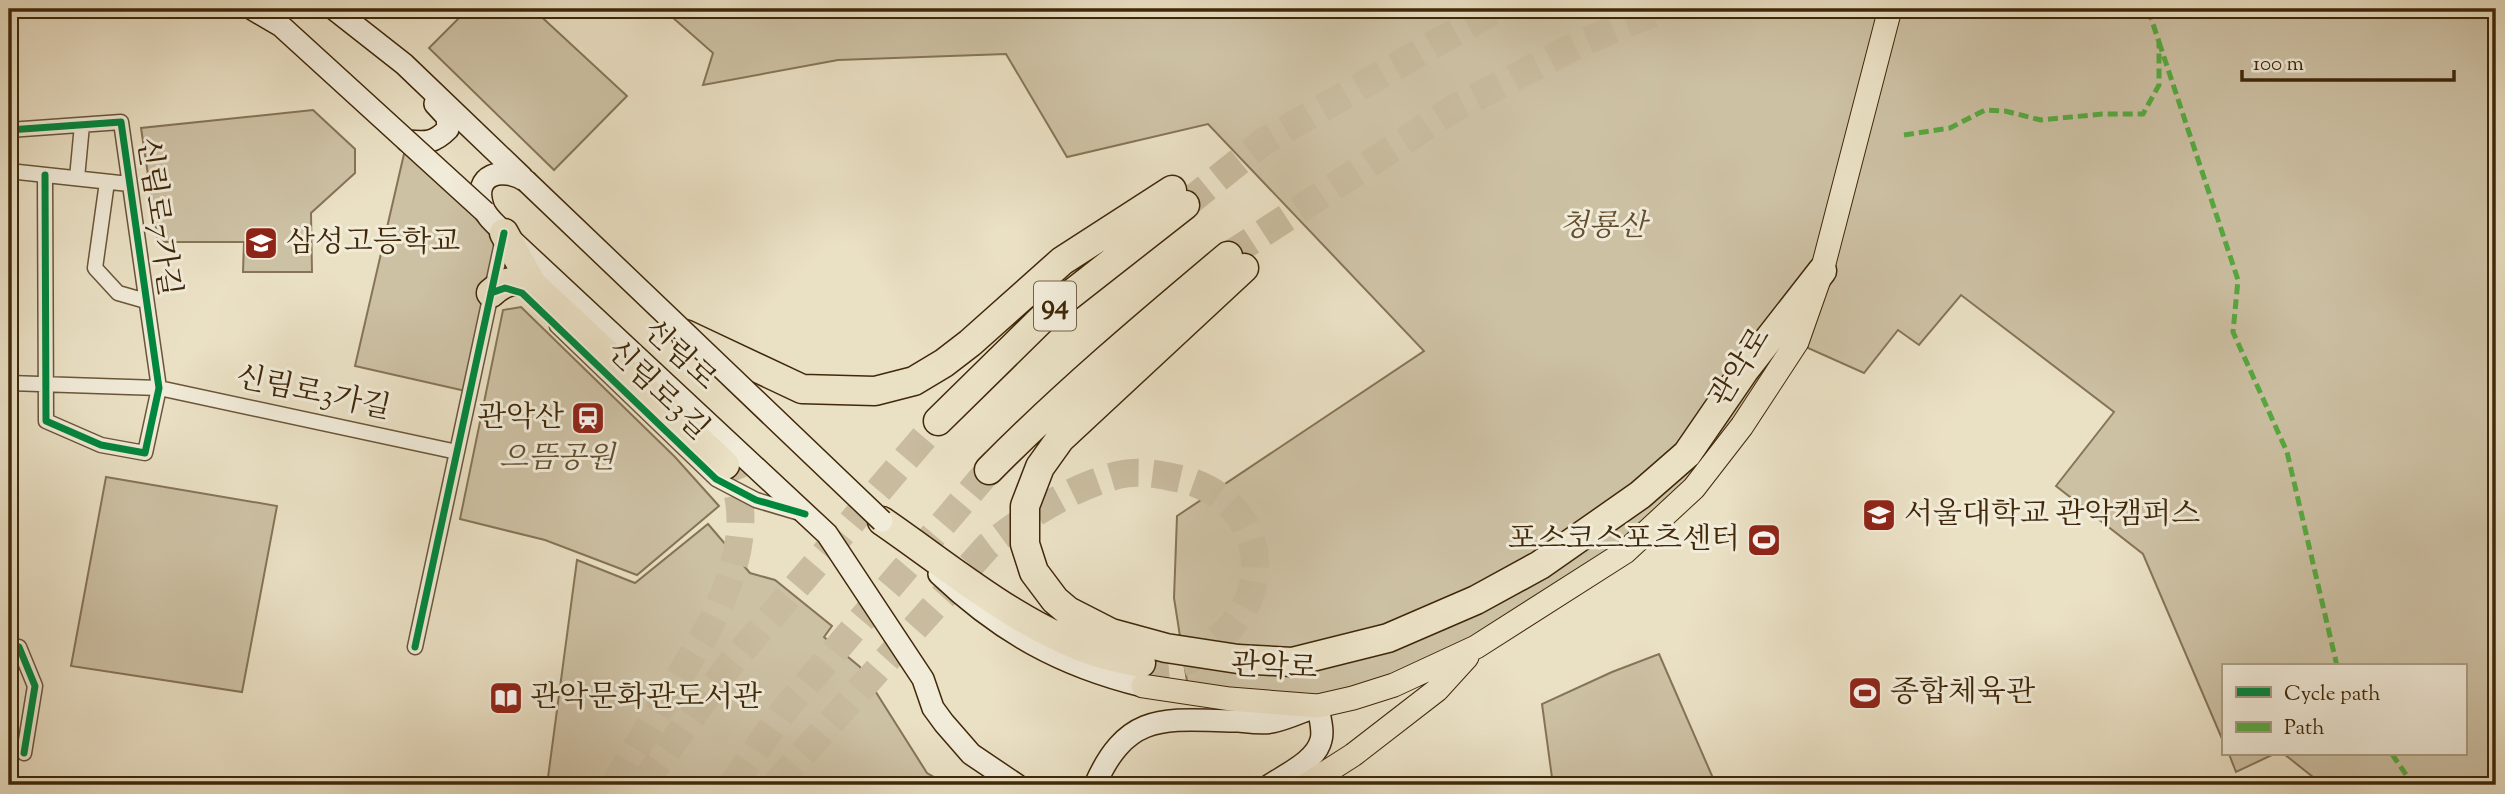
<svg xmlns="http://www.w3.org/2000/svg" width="2505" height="794" viewBox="0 0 2505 794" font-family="'Sorts Mill Goudy','Noto Serif KR',serif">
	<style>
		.green { fill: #cdc1a4; stroke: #867456; stroke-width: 2 }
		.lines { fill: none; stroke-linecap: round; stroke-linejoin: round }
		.highway-tunnel { stroke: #c8bb9e; stroke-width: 28; stroke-dasharray: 28 14; stroke-linecap: butt }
		.street-casing { stroke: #6a5637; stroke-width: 17 }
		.secondary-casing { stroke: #402808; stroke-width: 24 }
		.primary-casing { stroke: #402808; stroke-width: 25 }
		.highway-casing { stroke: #402808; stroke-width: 31 }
		.street { stroke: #f1ebd9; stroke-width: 14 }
		.secondary { stroke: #f1ebd9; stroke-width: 21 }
		.primary { stroke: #eae0c4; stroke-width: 23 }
		.highway { stroke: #eae0c4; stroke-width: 28 }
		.secondary-bridge-casing { stroke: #402808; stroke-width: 24; stroke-linecap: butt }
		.secondary-bridge { stroke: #f1ebd9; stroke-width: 21 }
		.quiet { stroke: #56aa41; stroke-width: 5; stroke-dasharray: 10 5; stroke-linecap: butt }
		.cycleway-casing { stroke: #f1ebd9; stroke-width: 11 }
		.cycleway { stroke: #00873e; stroke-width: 7 }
		.labels { text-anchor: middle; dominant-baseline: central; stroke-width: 6; stroke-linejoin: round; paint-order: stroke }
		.shield { fill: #f1ebd9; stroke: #756247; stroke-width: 2 }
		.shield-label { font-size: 28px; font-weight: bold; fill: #402808 }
		.street-label { font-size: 30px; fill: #402808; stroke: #f1ebd9 }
		.park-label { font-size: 30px; font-style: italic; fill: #634e2f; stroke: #f1ebd9 }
		.poi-label { font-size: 30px; fill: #402808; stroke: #f1ebd9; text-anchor: start }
	</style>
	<rect width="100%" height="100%" fill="#eae0c4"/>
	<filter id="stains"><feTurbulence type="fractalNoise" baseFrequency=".00286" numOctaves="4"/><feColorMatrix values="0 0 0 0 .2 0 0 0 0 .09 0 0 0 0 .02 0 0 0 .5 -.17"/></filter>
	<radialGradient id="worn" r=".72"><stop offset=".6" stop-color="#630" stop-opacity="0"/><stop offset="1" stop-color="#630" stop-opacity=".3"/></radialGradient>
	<!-- green -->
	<path class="green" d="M 468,9 L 533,9 L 627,96 L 554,170 L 429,48 Z
		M 663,9 L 2496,9 L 2496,785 L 2323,785 L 2284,754 L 2465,754 L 2465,666 L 2223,666 L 2223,741 L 2143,554 L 2056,486 L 2114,412 L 1961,295 L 1919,345 L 1898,330 L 1864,373 L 1797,343 L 1742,426 L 1625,552 L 1476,647 L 1353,698 L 1189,694 L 1174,598 L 1177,516 L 1424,351 L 1208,124 L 1067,157 L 1006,54 L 838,60 L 703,85 L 713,53 Z
		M 313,110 L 355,149 L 355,173 L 311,213 L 312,272 L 243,272 L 244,242 L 158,242 L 141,128 Z
		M 407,141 L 504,233 L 470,392 L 355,366 Z
		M 521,307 L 675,457 L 719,506 L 637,575 L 545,540 L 460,519 L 503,310 Z
		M 106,477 L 277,506 L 242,692 L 71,666 Z
		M 708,524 L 750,573 L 775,580 L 832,626 L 824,637 L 860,667 L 927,773 L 948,785 L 547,785 L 577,560 L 635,583 Z
		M 1659,654 L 1716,785 L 1553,785 L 1542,704 L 1612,672 Z
		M 2229,754 L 2274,754 L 2236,772 Z"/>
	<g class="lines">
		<!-- highway-tunnel -->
		<path class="highway-tunnel" d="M 1185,205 L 1263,142 L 1496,9
			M 1228,256 L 1453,109 L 1583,42 L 1663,9
			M 614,785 L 704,636 C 730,590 759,514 725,465
			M 642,785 L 728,667 L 938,421
			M 732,785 L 781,714 L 989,470
			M 775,785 L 988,546 C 1028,516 1069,488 1118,475 C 1137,470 1157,474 1176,478 C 1258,493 1283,585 1219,638 C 1208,647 1197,658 1183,662 C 1169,666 1155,665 1141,663"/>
		<!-- street casing -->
		<g class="street-casing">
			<path id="street" d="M 9,130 L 121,122 L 159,388 L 145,453 L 101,445 L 46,421 L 45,175
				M 9,171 L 129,184
				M 77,178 L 82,125
				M 107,182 L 95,268 L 118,293 L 146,301
				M 557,326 L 716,479 L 756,500 L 800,513
				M 9,383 L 159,388 L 457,452
				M 9,645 L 19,647 L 35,686 L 24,753
				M 415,647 L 503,238"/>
		</g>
		<!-- secondary casing -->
		<g class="secondary-casing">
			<path id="secondary" d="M 334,9 L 404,64 L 522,177
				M 407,141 C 427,143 434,143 448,129 L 447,117 L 435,104
				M 526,181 C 502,166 472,174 483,207 C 486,217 497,225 504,233 L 827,534 L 923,679 L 933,708 L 944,723 L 971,754 L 1017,785
				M 939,574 C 1000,632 1061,666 1143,686
				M 1095,785 C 1128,709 1168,720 1239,721 C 1249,722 1261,724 1272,722 C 1287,719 1303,711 1318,706 C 1319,716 1324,730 1321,740 C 1316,761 1286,774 1270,785"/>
		</g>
		<!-- primary casing -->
		<g class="primary-casing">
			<path id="primary" d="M 1143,686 L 1230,699 L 1318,706 L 1353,698 L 1394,685 L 1476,647 L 1625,552 L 1694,488 L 1742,426 L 1797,342 L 1822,271 L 1890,9
				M 1306,785 L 1353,755 L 1437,690 L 1467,657"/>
		</g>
		<!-- highway casing -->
		<g class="highway-casing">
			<path id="highway" d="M 504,233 L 532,284 L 725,465
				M 1244,268 L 1060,439 L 1040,467 L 1025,506 L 1025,544 L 1034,572 L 1055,600 L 1068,611 L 1111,633 L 1166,648 L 1238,659 L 1292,662 L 1388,638 L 1476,600 L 1540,565 L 1640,495 L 1687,454 L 1744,371 L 1822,271
				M 491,293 C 504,281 516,278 532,284
				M 685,334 L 802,389 L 875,391 L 914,381 L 944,363 L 970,343 L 1062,261 L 1172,190
				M 938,421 L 1051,310 L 1185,205
				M 989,470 C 1064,394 1146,325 1228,256
				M 882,521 C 952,569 1021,629 1104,655 C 1116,658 1128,660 1141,663"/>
		</g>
		<!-- street -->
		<use href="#street" class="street"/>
		<!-- secondary -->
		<use href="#secondary" class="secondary"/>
		<!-- primary -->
		<use href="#primary" class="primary"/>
		<!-- highway -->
		<use href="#highway" class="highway"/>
		<!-- secondary-bridge casing -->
		<g class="secondary-bridge-casing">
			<path id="secondary-bridge" d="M 252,9 L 281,26 L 485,212
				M 526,181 L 882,521"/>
		</g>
		<!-- secondary-bridge -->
		<use href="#secondary-bridge" class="secondary-bridge"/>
		<!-- quiet -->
		<path class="quiet" d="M 2159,42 L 2238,280 L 2233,332 L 2287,452 L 2337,666
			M 1904,135 L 1950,128 L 1985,110 L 2005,111 L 2041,120 L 2102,114 L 2143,114 L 2159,85 L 2159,42 L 2148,9
			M 2392,754 L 2413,785"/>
		<!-- cycleway casing -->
		<g class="cycleway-casing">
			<path id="cycleway" d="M 9,130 L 121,122 L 159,388 L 145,453 L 101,445 L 46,421 L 45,175
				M 491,293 L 505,288 L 522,293 L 716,479 L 756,500 L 805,514
				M 9,645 L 19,647 L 35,686 L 24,753
				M 415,647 L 504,233"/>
		</g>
		<!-- cycleway -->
		<use href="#cycleway" class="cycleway"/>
	</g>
	<!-- icons -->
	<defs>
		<g id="school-square" transform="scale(1.75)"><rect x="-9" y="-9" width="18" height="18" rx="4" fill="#8f2418" stroke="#f1ebd9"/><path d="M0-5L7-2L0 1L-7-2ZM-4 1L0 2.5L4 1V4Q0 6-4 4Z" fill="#fff"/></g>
		<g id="station-square" transform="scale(1.75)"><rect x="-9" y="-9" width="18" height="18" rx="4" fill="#8f2418" stroke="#f1ebd9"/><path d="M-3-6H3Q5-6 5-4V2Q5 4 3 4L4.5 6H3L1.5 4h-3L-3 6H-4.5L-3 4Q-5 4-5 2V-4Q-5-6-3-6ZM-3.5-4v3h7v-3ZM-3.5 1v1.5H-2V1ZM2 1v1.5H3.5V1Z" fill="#fff"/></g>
		<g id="university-square" transform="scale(1.75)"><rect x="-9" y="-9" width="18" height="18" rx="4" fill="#8f2418" stroke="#f1ebd9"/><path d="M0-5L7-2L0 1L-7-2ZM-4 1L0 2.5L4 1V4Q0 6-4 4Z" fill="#fff"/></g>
		<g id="stadium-square" transform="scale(1.75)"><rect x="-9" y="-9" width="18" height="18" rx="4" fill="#8f2418" stroke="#f1ebd9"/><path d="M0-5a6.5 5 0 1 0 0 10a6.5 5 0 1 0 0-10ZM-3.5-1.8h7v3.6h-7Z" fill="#fff"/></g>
		<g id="library-square" transform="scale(1.75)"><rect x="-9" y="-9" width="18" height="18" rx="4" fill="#8f2418" stroke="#f1ebd9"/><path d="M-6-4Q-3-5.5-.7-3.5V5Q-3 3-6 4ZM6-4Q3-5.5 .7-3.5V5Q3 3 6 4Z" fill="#fff"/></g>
	</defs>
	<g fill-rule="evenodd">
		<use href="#school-square" x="261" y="243"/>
		<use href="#station-square" x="588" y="418"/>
		<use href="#university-square" x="1879" y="515"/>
		<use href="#stadium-square" x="1764" y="540"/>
		<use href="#stadium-square" x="1865" y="693"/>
		<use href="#library-square" x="506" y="698"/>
	</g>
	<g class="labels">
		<!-- shield labels -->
		<rect class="shield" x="1034" y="281.5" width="42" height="49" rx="5"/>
		<g class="shield-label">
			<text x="1055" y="306">94</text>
		</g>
		<!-- street labels -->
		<g class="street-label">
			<text transform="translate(157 217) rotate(82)">신림로7가길</text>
			<text transform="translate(679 356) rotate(43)">신림로</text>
			<text transform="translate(1741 368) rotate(-58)">관악로</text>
			<text transform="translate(657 391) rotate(44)">신림로3길</text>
			<text transform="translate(313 394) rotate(12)">신림로3가길</text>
			<text transform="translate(1274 668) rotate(3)">관악로</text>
		</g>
		<!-- park labels -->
		<g class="park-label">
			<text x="1603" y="227">청룡산</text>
			<text x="557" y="459">으뜸공원</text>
		</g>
		<!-- poi labels -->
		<g class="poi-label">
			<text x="286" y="243">삼성고등학교</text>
			<text x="564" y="418" text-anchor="end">관악산</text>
			<text x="1904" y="515">서울대학교 관악캠퍼스</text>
			<text x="1740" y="540" text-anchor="end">포스코스포츠센터</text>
			<text x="1890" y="693">종합체육관</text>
			<text x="530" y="698">관악문화관도서관</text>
		</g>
	</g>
	<!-- margin -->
	<rect width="2505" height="794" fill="none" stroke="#eae0c4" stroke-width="35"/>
	<rect x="10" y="10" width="2484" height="773" fill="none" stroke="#402808" stroke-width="3.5"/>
	<rect x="18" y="18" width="2470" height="759" fill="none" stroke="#402808" stroke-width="2"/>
	<!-- legend -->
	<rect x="2222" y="664" width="245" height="91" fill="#f1ebd9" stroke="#aa9d85" stroke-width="2"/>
	<rect x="2236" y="687" width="35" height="10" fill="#00873e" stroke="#aa9d85" stroke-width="2"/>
	<text x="2284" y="700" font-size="21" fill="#402808">Cycle path</text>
	<rect x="2236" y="722" width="35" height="10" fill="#56aa41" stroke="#aa9d85" stroke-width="2"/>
	<text x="2284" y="734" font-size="21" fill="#402808">Path</text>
	<!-- scale -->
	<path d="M2242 70v10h212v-10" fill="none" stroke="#402808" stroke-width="3.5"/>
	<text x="2253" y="70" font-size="21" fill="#402808" stroke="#f1ebd9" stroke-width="5" paint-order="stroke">100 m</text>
	<rect width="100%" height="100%" filter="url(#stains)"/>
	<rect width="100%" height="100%" fill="url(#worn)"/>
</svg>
